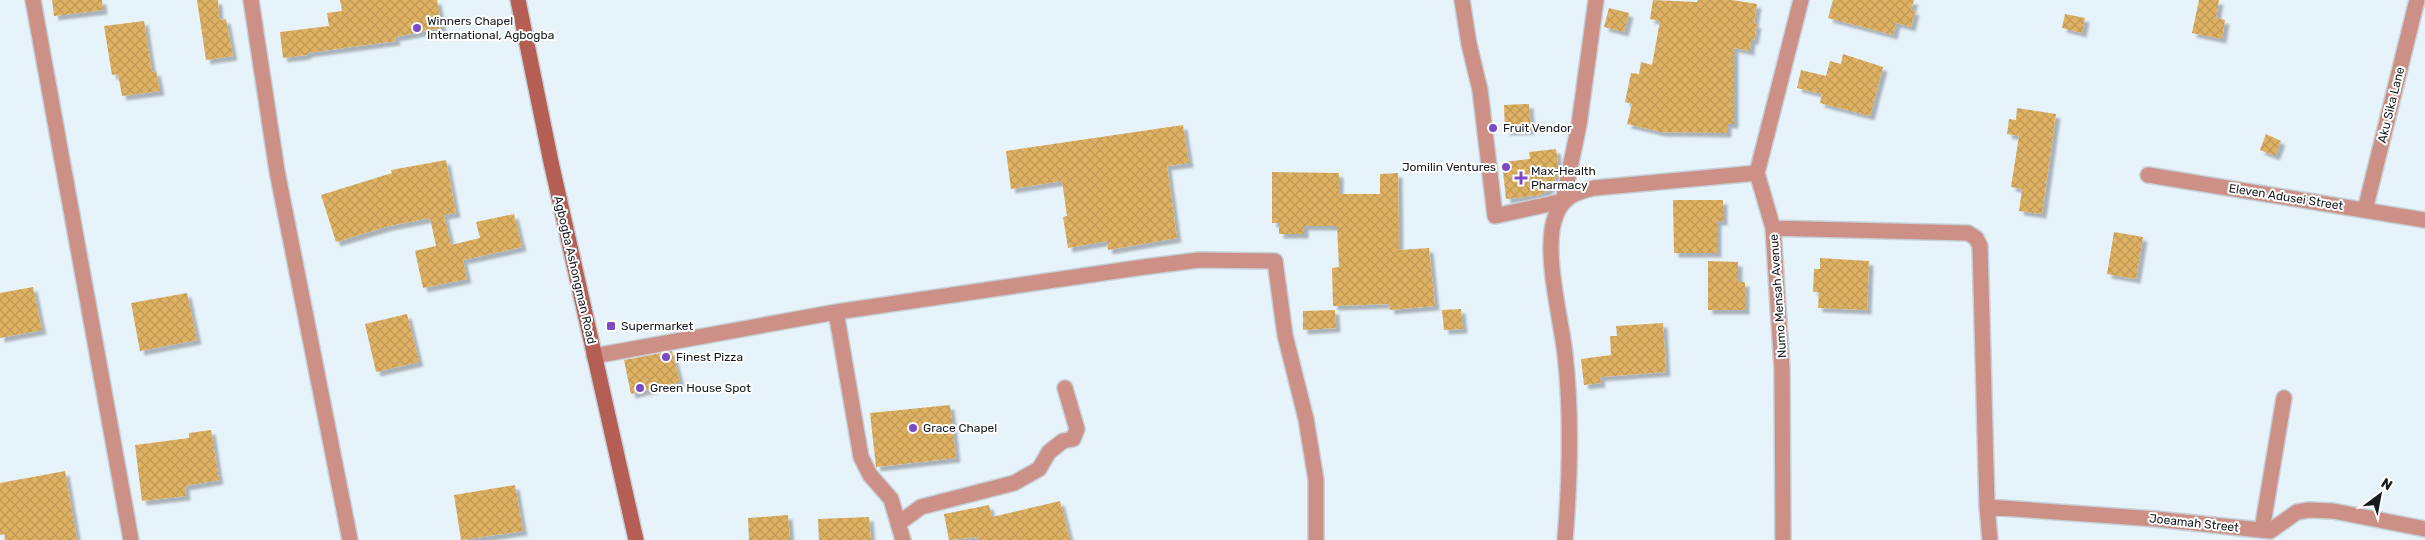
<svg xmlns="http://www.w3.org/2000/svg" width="2425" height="540" viewBox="0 0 2425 540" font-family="Rubik,sans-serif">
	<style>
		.building { fill: url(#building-cross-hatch); filter: url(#shadow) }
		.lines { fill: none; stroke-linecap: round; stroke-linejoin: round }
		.street-casing { stroke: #c6d0d7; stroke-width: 18 }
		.secondary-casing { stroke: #c6d0d7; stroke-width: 18 }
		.street { stroke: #cd9086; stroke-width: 15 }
		.secondary { stroke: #b55e53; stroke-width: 15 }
		.poi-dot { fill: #7b4bc3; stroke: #fff; stroke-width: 2 }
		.labels { text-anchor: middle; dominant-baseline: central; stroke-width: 4; stroke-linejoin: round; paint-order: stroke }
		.poi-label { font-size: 12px; fill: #161a1d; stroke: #fff; text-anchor: start }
		.street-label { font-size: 12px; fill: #161a1d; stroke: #fff }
	</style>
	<defs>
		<pattern id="building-cross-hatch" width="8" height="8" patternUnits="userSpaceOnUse" patternTransform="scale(1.25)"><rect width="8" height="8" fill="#dfb264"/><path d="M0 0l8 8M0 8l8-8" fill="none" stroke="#bf9856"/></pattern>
		<filter id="shadow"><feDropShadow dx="4.5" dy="4.5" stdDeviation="1" flood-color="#0004"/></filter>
	</defs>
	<rect width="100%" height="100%" fill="#e7f3fb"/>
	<!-- building -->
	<path class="building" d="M 52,0 L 102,0 L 103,10 L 54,16 Z
		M 197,0 L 218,0 L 219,20 L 226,19 L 233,56 L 206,60 Z
		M 340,0 L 437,0 L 442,28 L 395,37 L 396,41 L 307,53 L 307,55 L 283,58 L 280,32 L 329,26 L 327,13 L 342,11 Z
		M 1653,0 L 1697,2 L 1698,0 L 1732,0 L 1757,4 L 1754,23 L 1757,24 L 1754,40 L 1751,40 L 1750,51 L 1734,48 L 1734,124 L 1727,124 L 1727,133 L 1661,132 L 1627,124 L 1632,104 L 1625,102 L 1631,73 L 1639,74 L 1641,62 L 1652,65 L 1660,21 L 1650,19 Z
		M 1833,0 L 1914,0 L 1911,10 L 1915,11 L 1911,27 L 1896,23 L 1893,35 L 1828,18 Z
		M 2199,0 L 2219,0 L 2216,18 L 2225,20 L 2222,39 L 2192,33 Z
		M 1609,8 L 1629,13 L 1624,32 L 1604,27 Z
		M 2065,14 L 2085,18 L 2082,33 L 2062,28 Z
		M 144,21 L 152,72 L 156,71 L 160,91 L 122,96 L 118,74 L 112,75 L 104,26 Z
		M 1843,54 L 1883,67 L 1870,116 L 1820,103 L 1822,94 L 1797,88 L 1801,70 L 1826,76 L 1830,61 L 1841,64 Z
		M 1529,104 L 1531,130 L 1505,131 L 1504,105 Z
		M 2017,108 L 2056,114 L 2042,214 L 2019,211 L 2022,189 L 2011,187 L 2019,136 L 2007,134 L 2009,119 L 2016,120 Z
		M 1183,125 L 1189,163 L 1167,166 L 1177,238 L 1108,250 L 1107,241 L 1068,248 L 1063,217 L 1067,216 L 1062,181 L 1011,189 L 1006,151 Z
		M 2266,134 L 2281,141 L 2275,156 L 2260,150 Z
		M 1556,149 L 1559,173 L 1548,190 L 1540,195 L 1506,199 L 1502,162 L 1530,159 L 1529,152 Z
		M 446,160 L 456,213 L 444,215 L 451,245 L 480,238 L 476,222 L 514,214 L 522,247 L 463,260 L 467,279 L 423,288 L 415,251 L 436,246 L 430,218 L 389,226 L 336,242 L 321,195 L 392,173 L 391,170 Z
		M 1272,172 L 1339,173 L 1339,194 L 1380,194 L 1380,174 L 1398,173 L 1399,250 L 1429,248 L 1435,306 L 1390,310 L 1389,304 L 1333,306 L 1332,268 L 1339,267 L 1337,226 L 1304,226 L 1304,234 L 1279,234 L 1279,223 L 1272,223 Z
		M 1673,200 L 1723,200 L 1723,221 L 1717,221 L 1717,253 L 1674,253 Z
		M 2114,232 L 2143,237 L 2136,279 L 2107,274 Z
		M 1820,258 L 1869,261 L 1867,310 L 1818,308 L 1819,292 L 1813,292 L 1814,269 L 1820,269 Z
		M 1708,261 L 1738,262 L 1738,282 L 1745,282 L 1745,310 L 1708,310 Z
		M 33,287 L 42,330 L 0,338 L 0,293 Z
		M 187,293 L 197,340 L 140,351 L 131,303 Z
		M 1461,309 L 1463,329 L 1444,330 L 1442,310 Z
		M 1335,310 L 1336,328 L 1303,330 L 1303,311 Z
		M 407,314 L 419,362 L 376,372 L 365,324 Z
		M 1663,323 L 1666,372 L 1600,377 L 1601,383 L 1584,385 L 1581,359 L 1611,355 L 1610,336 L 1617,336 L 1616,326 Z
		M 672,351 L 680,382 L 631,394 L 624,360 Z
		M 950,405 L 956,458 L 876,467 L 870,413 Z
		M 211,430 L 219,480 L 185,486 L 186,496 L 142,501 L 135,445 L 189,438 L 189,433 Z
		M 65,471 L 77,540 L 5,540 L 5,534 L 0,535 L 0,483 Z
		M 515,485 L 523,531 L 461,540 L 454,495 Z
		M 1060,501 L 1070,540 L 979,540 L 978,537 L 949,540 L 944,514 L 989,505 L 992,517 Z
		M 788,515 L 790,540 L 749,540 L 748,518 Z
		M 869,517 L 871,540 L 819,540 L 818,519 Z"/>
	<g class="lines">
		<!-- street casing -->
		<g class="street-casing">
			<path id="street" d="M 33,0 L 131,540
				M 251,0 L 277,171 L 350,540
				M 1462,0 L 1469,44 L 1480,90 L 1495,216 L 1563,201
				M 2148,175 L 2425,220
				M 1563,201 L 1579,125 L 1596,0
				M 2365,210 L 2417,0
				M 1773,228 L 1968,233 L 1976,238 L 1980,246 L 1987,507 L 1990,540
				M 836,312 L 861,457 L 870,475 L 891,499 L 903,540
				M 594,356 L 836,312 L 1144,267 L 1199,260 L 1275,261 L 1285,335 L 1306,419 L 1316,480 L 1316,540
				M 1987,507 L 2156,519 L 2270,531 L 2297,512 L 2309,510 L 2333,511 L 2425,529
				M 899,523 L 921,507 L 1014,483 L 1039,469 L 1049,452 L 1063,441 L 1073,439 L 1077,429 L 1065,388
				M 2262,530 L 2284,398
				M 1565,540 C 1570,479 1572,415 1565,354 C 1561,318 1542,248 1556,215 C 1563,197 1576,192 1594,188 L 1757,173
				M 1783,540 L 1782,369 L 1773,228 L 1757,173 L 1801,0"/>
		</g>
		<!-- secondary casing -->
		<g class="secondary-casing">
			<path id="secondary" d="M 518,0 L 551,162 L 636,540"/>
		</g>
		<!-- street -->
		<use href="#street" class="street"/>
		<!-- secondary -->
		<use href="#secondary" class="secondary"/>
	</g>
	<!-- markers -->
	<g class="poi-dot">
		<circle cx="417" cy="28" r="5"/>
		<circle cx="1493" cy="128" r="5"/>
		<circle cx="1506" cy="167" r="5"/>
		<path d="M1518.5 170.5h5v5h5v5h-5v5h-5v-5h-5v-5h5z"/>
		<rect x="606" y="321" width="10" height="10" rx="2.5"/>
		<circle cx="666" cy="357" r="5"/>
		<circle cx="640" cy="388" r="5"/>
		<circle cx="913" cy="428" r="5"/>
	</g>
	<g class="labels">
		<!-- poi labels -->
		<g class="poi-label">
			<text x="427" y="21">Winners Chapel<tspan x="427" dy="14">International, Agbogba</tspan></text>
			<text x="1503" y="128">Fruit Vendor</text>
			<text x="1496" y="167" text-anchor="end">Jomilin Ventures</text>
			<text x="1531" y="171">Max-Health<tspan x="1531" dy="14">Pharmacy</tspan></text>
			<text x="621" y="326">Supermarket</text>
			<text x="676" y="357">Finest Pizza</text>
			<text x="650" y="388">Green House Spot</text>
			<text x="923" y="428">Grace Chapel</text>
		</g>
		<!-- street labels -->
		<g class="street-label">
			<text transform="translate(2391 105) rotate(-76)">Aku Sika Lane</text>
			<text transform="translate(2286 197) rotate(9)">Eleven Adusei Street</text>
			<text transform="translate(575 270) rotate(77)">Agbogba Ashongman Road</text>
			<text transform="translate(1778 296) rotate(-94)">Numo Mensah Avenue</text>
			<text transform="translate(2194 523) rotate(6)">Joeamah Street</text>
		</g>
	</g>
	<!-- north arrow -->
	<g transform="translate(2380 495) rotate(32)" stroke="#ffffff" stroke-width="4" paint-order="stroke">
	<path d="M0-4L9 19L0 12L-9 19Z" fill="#161a1d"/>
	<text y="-8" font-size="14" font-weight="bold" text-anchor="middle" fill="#161a1d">N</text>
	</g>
</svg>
